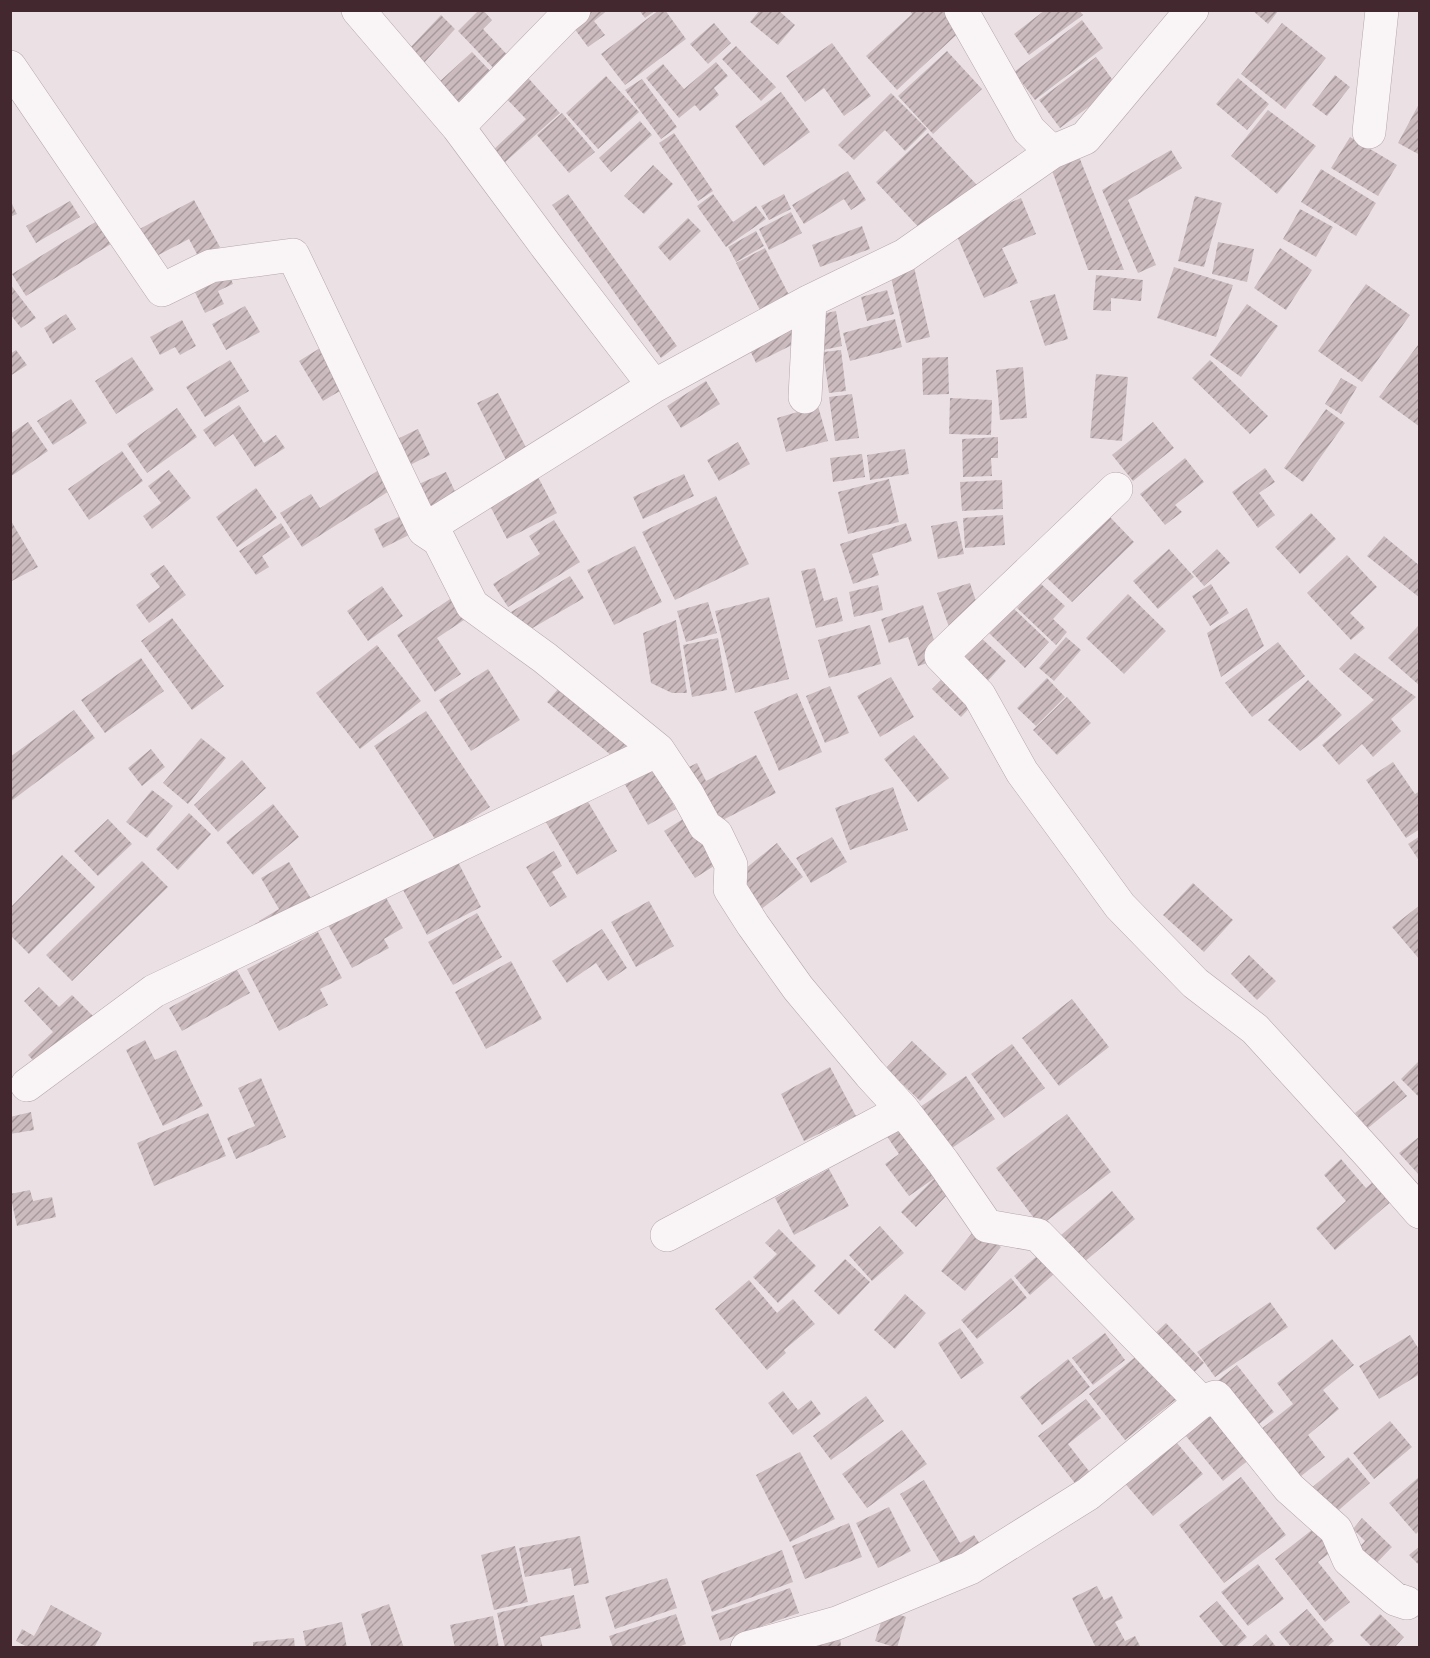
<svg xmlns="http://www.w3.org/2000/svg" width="1430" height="1658" viewBox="0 0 1430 1658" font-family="'Titillium Web',sans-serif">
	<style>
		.building { fill: url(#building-hatch) }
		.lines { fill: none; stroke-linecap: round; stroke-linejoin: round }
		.minor-casing { stroke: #b6a6aa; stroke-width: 34 }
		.minor { stroke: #f9f5f6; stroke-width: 33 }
	</style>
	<defs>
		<pattern id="building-hatch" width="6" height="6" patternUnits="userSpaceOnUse" patternTransform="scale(1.5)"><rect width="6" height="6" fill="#cbbbbf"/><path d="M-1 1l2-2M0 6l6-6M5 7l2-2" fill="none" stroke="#a6989c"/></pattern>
	</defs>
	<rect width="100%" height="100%" fill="#ebe1e4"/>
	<!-- building -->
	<path class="building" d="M 479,10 L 483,10 L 492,20 L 483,29 L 514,62 L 500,75 L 458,31 Z
		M 580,10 L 608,10 L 594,21 L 605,35 L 588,47 L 568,20 Z
		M 639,10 L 656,10 L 645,18 Z
		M 659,10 L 665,10 L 686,39 L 625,85 L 601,54 Z
		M 760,10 L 778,10 L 795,25 L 778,45 L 750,22 Z
		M 909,10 L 956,10 L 968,24 L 897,90 L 866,56 L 912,14 Z
		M 1045,10 L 1079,10 L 1083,15 L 1029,55 L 1014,34 Z
		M 1252,10 L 1279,10 L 1268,24 Z
		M 441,15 L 455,29 L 423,64 L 408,50 Z
		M 1082,20 L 1103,48 L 1035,100 L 1014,72 Z
		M 714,23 L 731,43 L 708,64 L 690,44 Z
		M 1282,23 L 1326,58 L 1285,109 L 1241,74 Z
		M 832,43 L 871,96 L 844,116 L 824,88 L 805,102 L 786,76 Z
		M 736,46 L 776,87 L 761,101 L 722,59 Z
		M 947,51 L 982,89 L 933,134 L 898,96 Z
		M 472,52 L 494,75 L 460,107 L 438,83 Z
		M 1096,57 L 1117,86 L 1060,128 L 1039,100 Z
		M 716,62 L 728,76 L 714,88 L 719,95 L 700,111 L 695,105 L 679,118 L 646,78 L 663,64 L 684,89 Z
		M 520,69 L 560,113 L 503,164 L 491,152 L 526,119 L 498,90 Z
		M 1335,75 L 1350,87 L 1327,116 L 1312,105 Z
		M 606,76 L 639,112 L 598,149 L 566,113 Z
		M 1238,78 L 1269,104 L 1247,130 L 1216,104 Z
		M 642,79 L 677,127 L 661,139 L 625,90 Z
		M 781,92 L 810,132 L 764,166 L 735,126 Z
		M 891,93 L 927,129 L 905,151 L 885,130 L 854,160 L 838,145 Z
		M 1420,102 L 1420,155 L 1398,143 Z
		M 1268,110 L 1316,146 L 1277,194 L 1231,156 Z
		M 562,113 L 595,152 L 569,173 L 537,135 Z
		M 640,121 L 652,135 L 611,172 L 599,158 Z
		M 674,133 L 713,191 L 698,201 L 659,143 Z
		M 928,133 L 977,185 L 925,234 L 876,182 Z
		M 1350,137 L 1397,165 L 1378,196 L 1331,168 Z
		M 1171,150 L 1182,168 L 1128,200 L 1156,265 L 1138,273 L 1102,190 Z
		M 1078,154 L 1124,270 L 1088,270 L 1050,165 Z
		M 653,165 L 673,184 L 644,214 L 624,196 Z
		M 1321,169 L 1376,203 L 1356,236 L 1301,202 Z
		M 848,171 L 866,200 L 851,210 L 844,199 L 804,224 L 792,205 Z
		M 568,194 L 677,346 L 661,358 L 552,205 Z
		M 713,194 L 733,222 L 756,206 L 766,219 L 726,247 L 697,206 Z
		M 784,194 L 791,209 L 769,220 L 761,206 Z
		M 1195,196 L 1222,203 L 1204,267 L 1178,261 Z
		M 1021,198 L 1036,234 L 1002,248 L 1018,283 L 984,298 L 953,227 Z
		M 10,200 L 17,214 L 10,217 Z
		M 194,200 L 220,247 L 199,258 L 189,239 L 147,261 L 132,233 Z
		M 70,201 L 80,217 L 36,243 L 26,226 Z
		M 1300,209 L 1333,227 L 1316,257 L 1283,239 Z
		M 791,212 L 802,233 L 769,250 L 759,229 Z
		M 688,218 L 701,231 L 670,261 L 658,247 Z
		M 97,221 L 111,244 L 26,296 L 12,274 Z
		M 862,226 L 870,249 L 820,267 L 812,245 Z
		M 756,231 L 764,246 L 736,262 L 728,247 Z
		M 1218,242 L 1254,249 L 1247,282 L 1212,274 Z
		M 765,248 L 790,297 L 761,312 L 736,263 Z
		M 1280,248 L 1312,270 L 1286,310 L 1254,288 Z
		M 226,267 L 233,284 L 218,291 L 224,304 L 205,313 L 191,284 Z
		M 914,267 L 930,337 L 906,343 L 890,273 Z
		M 1174,267 L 1233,285 L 1216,337 L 1157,318 Z
		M 1096,275 L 1143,280 L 1141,301 L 1111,298 L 1111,311 L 1093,310 Z
		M 10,284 L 36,318 L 21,328 L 10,314 Z
		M 1366,284 L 1410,315 L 1362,382 L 1318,351 Z
		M 887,290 L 894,314 L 867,321 L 861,297 Z
		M 1055,294 L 1068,339 L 1045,346 L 1030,301 Z
		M 1247,304 L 1278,326 L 1241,377 L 1210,355 Z
		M 245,306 L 260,332 L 226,350 L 212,324 Z
		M 836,311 L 842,346 L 823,350 L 817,315 Z
		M 66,314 L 76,329 L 53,344 L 44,328 Z
		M 895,319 L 902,347 L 850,361 L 843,333 Z
		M 182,320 L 196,346 L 180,355 L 175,347 L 160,355 L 150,337 Z
		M 794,321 L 802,340 L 756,363 L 747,344 Z
		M 325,345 L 350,385 L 323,401 L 299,361 Z
		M 1418,345 L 1420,346 L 1420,427 L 1379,397 Z
		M 16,350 L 27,365 L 10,376 L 10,354 Z
		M 841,350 L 846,391 L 829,393 L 823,352 Z
		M 132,357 L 154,390 L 116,414 L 95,381 Z
		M 948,357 L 949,394 L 923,395 L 922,358 Z
		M 230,360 L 249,391 L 205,417 L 186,387 Z
		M 1210,360 L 1268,416 L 1250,434 L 1192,378 Z
		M 1023,367 L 1027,418 L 1000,420 L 996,370 Z
		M 1096,374 L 1128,377 L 1122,441 L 1090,438 Z
		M 1341,378 L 1357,387 L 1341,414 L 1325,404 Z
		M 706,381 L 720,404 L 681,428 L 667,406 Z
		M 498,393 L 531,457 L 510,468 L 477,403 Z
		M 852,394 L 859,438 L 835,441 L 829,397 Z
		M 950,398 L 992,400 L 991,435 L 949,434 Z
		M 71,399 L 87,423 L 53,445 L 37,421 Z
		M 239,405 L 264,443 L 276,435 L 285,448 L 255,467 L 233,434 L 215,447 L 203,430 Z
		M 818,406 L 828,441 L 786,452 L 777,418 Z
		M 177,408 L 197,437 L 147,473 L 127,444 Z
		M 1326,409 L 1345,423 L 1303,482 L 1284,468 Z
		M 28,422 L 48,451 L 10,477 L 10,434 Z
		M 1153,422 L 1174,448 L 1133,481 L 1112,455 Z
		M 418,429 L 430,455 L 406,467 L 393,441 Z
		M 998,437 L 998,458 L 991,458 L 992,476 L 963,477 L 962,439 Z
		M 738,442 L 750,464 L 719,481 L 707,460 Z
		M 905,449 L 909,474 L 870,480 L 867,455 Z
		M 122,451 L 143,481 L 89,520 L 68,489 Z
		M 862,454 L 865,477 L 833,482 L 830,458 Z
		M 1185,458 L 1204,482 L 1175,505 L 1182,512 L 1165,525 L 1140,494 Z
		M 385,466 L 397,486 L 302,547 L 280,513 L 311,494 L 320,508 Z
		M 1265,468 L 1275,482 L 1259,493 L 1275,515 L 1258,528 L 1232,492 Z
		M 169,470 L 191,498 L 152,529 L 143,516 L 161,503 L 148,486 Z
		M 446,472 L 458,498 L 424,514 L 412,487 Z
		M 684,474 L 694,496 L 643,519 L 633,497 Z
		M 538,477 L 557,513 L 507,539 L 488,502 Z
		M 889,479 L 899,522 L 848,534 L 838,492 Z
		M 1002,480 L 1003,509 L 962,511 L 960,482 Z
		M 256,488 L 277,518 L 237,547 L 216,517 Z
		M 716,496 L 749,564 L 675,600 L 642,532 Z
		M 408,512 L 417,531 L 383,548 L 374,529 Z
		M 1311,513 L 1336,539 L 1300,574 L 1275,547 Z
		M 1003,515 L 1005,545 L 965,548 L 963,518 Z
		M 1110,517 L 1134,542 L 1072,602 L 1047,578 Z
		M 10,519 L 38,567 L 10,582 Z
		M 554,520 L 580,562 L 508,607 L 493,584 L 540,554 L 529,536 Z
		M 957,521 L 964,554 L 938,559 L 931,526 Z
		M 281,523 L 290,537 L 262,556 L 269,567 L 256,575 L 239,551 Z
		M 906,523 L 912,541 L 872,554 L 879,575 L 853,584 L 840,544 Z
		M 1384,536 L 1420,566 L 1420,598 L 1367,556 Z
		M 635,546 L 662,602 L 614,625 L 587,570 Z
		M 1169,549 L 1194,577 L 1158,609 L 1133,581 Z
		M 1217,549 L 1230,563 L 1204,586 L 1192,572 Z
		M 1347,555 L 1377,587 L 1350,613 L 1365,628 L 1351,640 L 1307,593 Z
		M 164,565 L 186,595 L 149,623 L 136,605 L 160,587 L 150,574 Z
		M 815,568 L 824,601 L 837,597 L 843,621 L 816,628 L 801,571 Z
		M 570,576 L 584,598 L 524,633 L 511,612 Z
		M 970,583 L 981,616 L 949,627 L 937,593 Z
		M 1040,583 L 1065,606 L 1053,619 L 1067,632 L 1056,645 L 1017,608 Z
		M 1211,584 L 1229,613 L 1210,626 L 1192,596 Z
		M 878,585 L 883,610 L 854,617 L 849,592 Z
		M 382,586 L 403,616 L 368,641 L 347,611 Z
		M 1128,594 L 1166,631 L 1124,674 L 1086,638 Z
		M 453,597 L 467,618 L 437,638 L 461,674 L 435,692 L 397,635 Z
		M 769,597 L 789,679 L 735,693 L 715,611 Z
		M 708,602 L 717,633 L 686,642 L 677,611 Z
		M 923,605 L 940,659 L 918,666 L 908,637 L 889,643 L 881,619 Z
		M 1013,608 L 1049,642 L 1025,668 L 989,633 Z
		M 1247,608 L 1264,646 L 1221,677 L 1207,633 Z
		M 172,618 L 224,686 L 192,710 L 141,641 Z
		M 676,620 L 687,693 L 672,693 L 651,683 L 643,633 Z
		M 1420,624 L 1420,686 L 1388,658 Z
		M 870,625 L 881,664 L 829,678 L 818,640 Z
		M 979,636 L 1006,661 L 982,687 L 955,661 Z
		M 1066,637 L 1081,650 L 1054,681 L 1039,668 Z
		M 718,638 L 727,690 L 692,697 L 683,645 Z
		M 1278,642 L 1305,676 L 1252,717 L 1225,683 Z
		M 377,645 L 421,701 L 360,749 L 316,693 Z
		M 1355,653 L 1416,697 L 1391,719 L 1401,731 L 1373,757 L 1362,744 L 1339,765 L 1322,745 L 1374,700 L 1339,669 Z
		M 141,658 L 164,691 L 105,733 L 81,700 Z
		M 488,669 L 520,720 L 471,751 L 439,700 Z
		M 948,673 L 977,700 L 961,717 L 932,689 Z
		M 891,677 L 914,717 L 880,737 L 857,696 Z
		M 1047,678 L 1065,697 L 1036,726 L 1017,708 Z
		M 1308,680 L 1342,715 L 1317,738 L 1300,751 L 1268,720 Z
		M 564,682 L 635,742 L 618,761 L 547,702 Z
		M 830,686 L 849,733 L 825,743 L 806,696 Z
		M 797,693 L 822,752 L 779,771 L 754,712 Z
		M 1067,697 L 1091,723 L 1057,755 L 1033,730 Z
		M 74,710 L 95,738 L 10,802 L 10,757 Z
		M 426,711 L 490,807 L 437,842 L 374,746 Z
		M 914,735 L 949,778 L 918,802 L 884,759 Z
		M 201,738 L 226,758 L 188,804 L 163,783 Z
		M 151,749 L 165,767 L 142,786 L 128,768 Z
		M 756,755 L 776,793 L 709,827 L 681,771 L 697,763 L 706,781 Z
		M 242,760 L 266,788 L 218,832 L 194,805 Z
		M 1393,762 L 1415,794 L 1420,791 L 1420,829 L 1406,838 L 1366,780 Z
		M 651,765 L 676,809 L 648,825 L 623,781 Z
		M 893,787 L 908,830 L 850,850 L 835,808 Z
		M 152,790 L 173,806 L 147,838 L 126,822 Z
		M 584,795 L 617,851 L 577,875 L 544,819 Z
		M 273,804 L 299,837 L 253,875 L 226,842 Z
		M 694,812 L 725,859 L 695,878 L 664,831 Z
		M 189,813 L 211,834 L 178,870 L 156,849 Z
		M 108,819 L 132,844 L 98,876 L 74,851 Z
		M 1420,836 L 1420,862 L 1408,844 Z
		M 832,837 L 847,862 L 811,883 L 796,858 Z
		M 777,843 L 803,877 L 760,910 L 735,877 Z
		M 554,851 L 562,866 L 552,872 L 567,897 L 550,907 L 526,867 Z
		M 62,855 L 95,887 L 29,954 L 10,935 L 10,908 Z
		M 142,861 L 168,887 L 72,981 L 46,955 Z
		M 289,862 L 315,905 L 267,934 L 259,921 L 279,909 L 261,878 Z
		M 458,862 L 481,907 L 427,935 L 403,890 Z
		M 1193,883 L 1233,920 L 1204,952 L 1163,915 Z
		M 384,894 L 403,928 L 384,939 L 389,948 L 352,968 L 328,925 Z
		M 649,901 L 674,946 L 636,967 L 611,922 Z
		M 1420,905 L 1420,960 L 1392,927 Z
		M 477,913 L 502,957 L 453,985 L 428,942 Z
		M 602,929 L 627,968 L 608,981 L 596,963 L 567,983 L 552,961 Z
		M 318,932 L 342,978 L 320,989 L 328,1005 L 279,1031 L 247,969 Z
		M 1249,955 L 1276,981 L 1257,1000 L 1231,974 Z
		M 511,961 L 542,1019 L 486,1049 L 455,992 Z
		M 237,970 L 250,993 L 182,1031 L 169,1008 Z
		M 39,987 L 59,1007 L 72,995 L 97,1020 L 43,1071 L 28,1055 L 53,1032 L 24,1001 Z
		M 1072,999 L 1109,1047 L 1059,1086 L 1022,1038 Z
		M 145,1040 L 155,1060 L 176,1050 L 203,1106 L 163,1126 L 126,1050 Z
		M 912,1041 L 947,1074 L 920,1101 L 886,1068 Z
		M 1012,1044 L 1045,1088 L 1004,1118 L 971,1074 Z
		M 1420,1060 L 1420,1098 L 1401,1079 Z
		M 830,1067 L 856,1116 L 804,1141 L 781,1094 Z
		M 966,1076 L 995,1119 L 946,1152 L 917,1109 Z
		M 261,1078 L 286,1137 L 236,1159 L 227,1138 L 255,1126 L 238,1088 Z
		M 1394,1081 L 1407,1096 L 1368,1128 L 1355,1113 Z
		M 31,1112 L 34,1130 L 10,1134 L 10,1117 Z
		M 208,1113 L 226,1156 L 154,1186 L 137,1143 Z
		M 1067,1114 L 1111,1172 L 1040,1226 L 996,1168 Z
		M 901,1124 L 939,1175 L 909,1196 L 885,1164 L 899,1154 L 886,1135 Z
		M 1420,1136 L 1420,1176 L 1399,1153 Z
		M 1341,1159 L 1366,1188 L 1383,1173 L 1401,1193 L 1335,1250 L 1316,1228 L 1346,1201 L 1324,1175 Z
		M 829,1169 L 849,1206 L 794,1235 L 775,1198 Z
		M 935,1178 L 949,1193 L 916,1227 L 901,1212 Z
		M 30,1190 L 33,1201 L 52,1197 L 56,1217 L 17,1226 L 10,1194 Z
		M 1112,1191 L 1135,1219 L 1083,1263 L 1060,1236 Z
		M 880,1226 L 904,1253 L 872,1281 L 849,1255 Z
		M 977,1227 L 1001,1247 L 965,1291 L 941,1271 Z
		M 779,1229 L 816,1266 L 778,1303 L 753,1277 L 777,1254 L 765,1243 Z
		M 1045,1249 L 1061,1268 L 1030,1295 L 1014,1276 Z
		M 845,1259 L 870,1282 L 839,1315 L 814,1291 Z
		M 1011,1278 L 1027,1298 L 977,1339 L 961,1320 Z
		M 749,1280 L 777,1313 L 793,1299 L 815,1324 L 784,1350 L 786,1353 L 767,1370 L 715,1309 Z
		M 905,1294 L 926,1313 L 895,1349 L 874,1330 Z
		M 1270,1302 L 1288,1327 L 1215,1377 L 1197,1352 Z
		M 1166,1323 L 1204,1363 L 1187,1379 L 1149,1339 Z
		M 960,1328 L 984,1363 L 961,1379 L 938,1343 Z
		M 1105,1333 L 1125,1360 L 1093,1385 L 1072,1358 Z
		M 1410,1335 L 1420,1351 L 1420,1374 L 1379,1399 L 1359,1366 Z
		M 1332,1339 L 1354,1365 L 1323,1390 L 1339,1409 L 1308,1435 L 1325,1457 L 1290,1485 L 1251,1437 L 1293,1404 L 1277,1383 Z
		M 1143,1351 L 1179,1397 L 1125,1440 L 1089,1394 Z
		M 1068,1359 L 1090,1387 L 1042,1425 L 1020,1397 Z
		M 1237,1365 L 1274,1412 L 1253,1429 L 1215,1383 Z
		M 783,1391 L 798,1410 L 811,1400 L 821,1414 L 793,1435 L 768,1403 Z
		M 866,1396 L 884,1421 L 831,1460 L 813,1436 Z
		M 1086,1399 L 1101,1418 L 1068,1444 L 1095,1479 L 1081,1491 L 1038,1436 Z
		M 1215,1402 L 1257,1453 L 1223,1481 L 1181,1430 Z
		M 1390,1421 L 1412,1447 L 1374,1479 L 1353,1453 Z
		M 902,1430 L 927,1464 L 867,1508 L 842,1474 Z
		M 1172,1437 L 1203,1474 L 1153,1516 L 1122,1480 Z
		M 800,1452 L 835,1519 L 790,1542 L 756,1475 Z
		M 1348,1457 L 1370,1483 L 1332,1516 L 1309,1490 Z
		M 1420,1476 L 1420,1530 L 1416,1534 L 1389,1503 Z
		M 1241,1477 L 1286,1535 L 1224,1583 L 1179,1525 Z
		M 924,1480 L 960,1543 L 974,1535 L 984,1550 L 946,1572 L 900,1494 Z
		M 889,1507 L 911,1551 L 878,1568 L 856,1523 Z
		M 1362,1518 L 1392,1547 L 1368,1572 L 1351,1556 L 1365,1541 L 1353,1529 Z
		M 1322,1522 L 1340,1545 L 1318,1562 L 1350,1602 L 1325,1622 L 1275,1559 Z
		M 849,1523 L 862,1557 L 805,1579 L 792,1546 Z
		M 580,1536 L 589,1583 L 574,1586 L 571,1568 L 525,1577 L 519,1548 Z
		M 515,1546 L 528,1602 L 494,1610 L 481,1555 Z
		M 1420,1546 L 1420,1566 L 1409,1555 Z
		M 782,1550 L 793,1582 L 712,1612 L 701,1581 Z
		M 1258,1564 L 1284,1599 L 1248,1626 L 1221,1592 Z
		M 667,1578 L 677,1608 L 615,1629 L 605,1597 Z
		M 1097,1586 L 1104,1600 L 1112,1596 L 1123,1618 L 1115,1622 L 1125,1641 L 1135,1636 L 1141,1648 L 1096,1648 L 1072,1598 Z
		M 790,1588 L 799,1613 L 720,1641 L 711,1616 Z
		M 574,1595 L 581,1628 L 540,1637 L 543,1648 L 505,1648 L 497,1613 Z
		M 1217,1601 L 1247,1637 L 1235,1648 L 1225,1648 L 1199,1616 Z
		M 389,1604 L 404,1648 L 372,1648 L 361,1614 Z
		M 51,1605 L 102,1633 L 94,1648 L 29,1648 L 16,1641 L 22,1629 L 34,1636 Z
		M 1307,1609 L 1334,1641 L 1326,1648 L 1292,1648 L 1279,1632 Z
		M 885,1610 L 906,1617 L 897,1648 L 875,1641 Z
		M 676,1614 L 686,1644 L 676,1648 L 613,1648 L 609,1636 Z
		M 1380,1614 L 1404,1637 L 1394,1648 L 1373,1648 L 1360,1635 Z
		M 493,1616 L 499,1648 L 455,1648 L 450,1625 Z
		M 342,1622 L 347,1648 L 306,1648 L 303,1631 Z
		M 840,1633 L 841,1648 L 791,1648 Z
		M 1266,1634 L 1277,1648 L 1250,1648 Z
		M 294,1638 L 295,1648 L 253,1648 L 253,1642 Z"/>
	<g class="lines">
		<!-- minor casing -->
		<g class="minor-casing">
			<path id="minor" d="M 358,10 L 458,127 L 547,247 L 654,386
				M 10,67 L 162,290 L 211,266 L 293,255 L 424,530 L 439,540 L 472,605 L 545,658 L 658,750 L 688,795 L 705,826 L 716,834 L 731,865 L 730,889 L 753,925 L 798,988 L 870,1074 L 903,1110 L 943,1162 L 987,1226 L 1038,1235 L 1201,1402
				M 458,127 L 565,17 L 574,10
				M 1369,132 L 1382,10
				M 1052,152 L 1085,138 L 1192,10
				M 805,397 L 810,301
				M 1116,489 L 941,656 L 979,695 L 1022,772 L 1120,906 L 1195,983 L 1255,1029 L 1370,1155 L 1420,1212
				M 424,530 L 654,386 L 810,301 L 905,255 L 1052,152 L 1029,130 L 961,10
				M 27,1085 L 154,991 L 658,750
				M 667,1235 L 903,1110
				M 747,1648 L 837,1623 L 970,1568 L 1088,1494 L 1201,1402 L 1216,1397 L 1289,1488 L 1336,1530 L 1349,1560 L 1395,1599 L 1407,1603"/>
		</g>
		<!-- minor -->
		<use href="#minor" class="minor"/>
	</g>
	<!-- border -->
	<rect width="1430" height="1658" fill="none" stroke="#44282f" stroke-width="24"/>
</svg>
